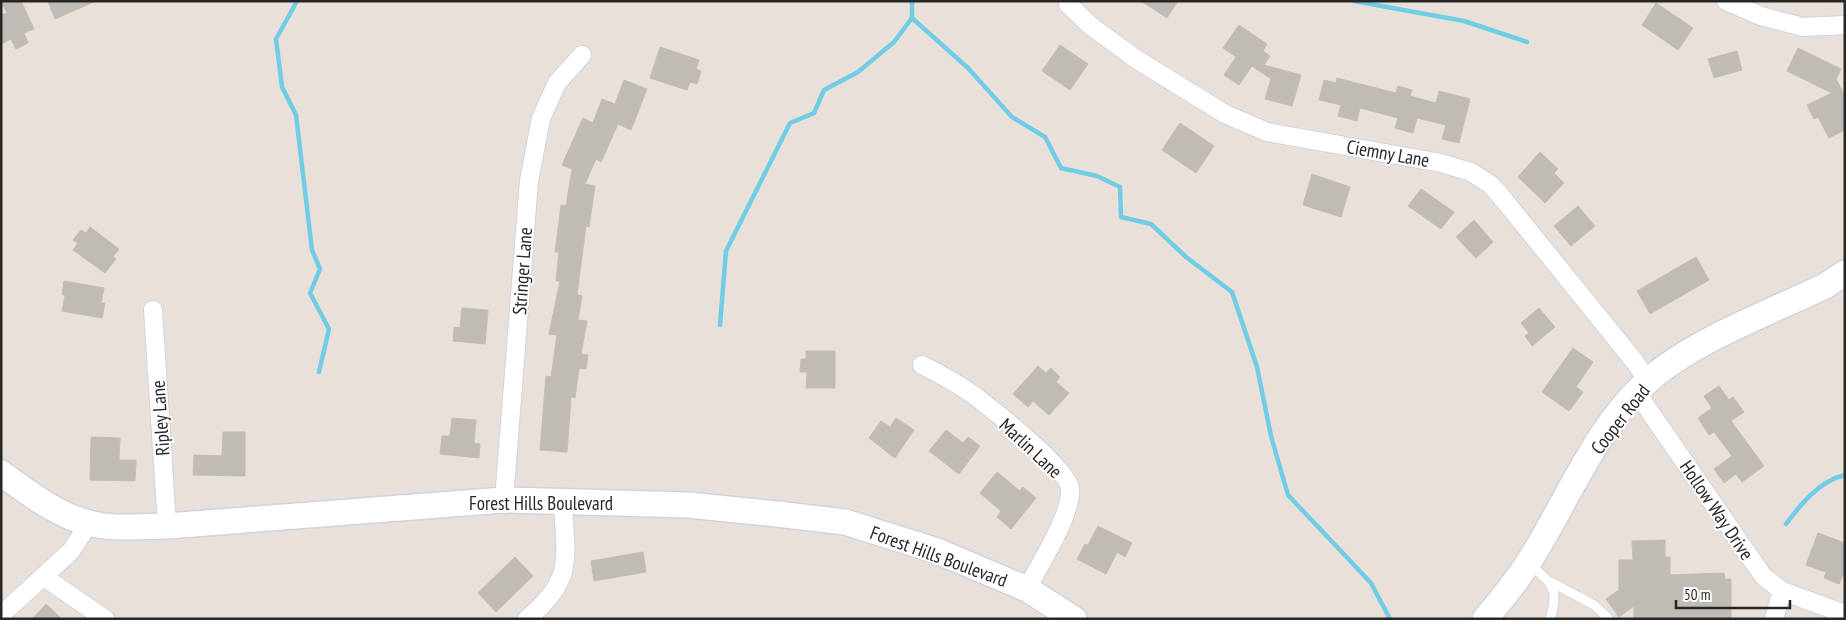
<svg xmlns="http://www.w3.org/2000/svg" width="1846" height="620" viewBox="0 0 1846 620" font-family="'PT Sans Narrow',sans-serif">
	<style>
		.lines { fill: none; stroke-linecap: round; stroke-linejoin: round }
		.stream { stroke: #71cde6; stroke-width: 4.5 }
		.building { fill: #c1bbb6; stroke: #c4bdb3 }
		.lane-casing { stroke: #cfd3e0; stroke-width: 11 }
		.street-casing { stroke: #cfd3e0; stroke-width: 20 }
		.secondary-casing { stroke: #cfd3e0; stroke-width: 28 }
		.lane { stroke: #fff; stroke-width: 9 }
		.street { stroke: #fff; stroke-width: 18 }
		.secondary { stroke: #fff; stroke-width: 25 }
		.labels { text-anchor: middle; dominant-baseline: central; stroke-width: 4; stroke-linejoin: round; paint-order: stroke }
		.street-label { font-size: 19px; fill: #272727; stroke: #fff }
	</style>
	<rect width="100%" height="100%" fill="#e9e1d9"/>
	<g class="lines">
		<!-- stream -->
		<path class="stream" d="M 297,1 L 276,39 L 282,87 L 296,115 L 312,250 L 320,269 L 310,293 L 329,329 L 319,372
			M 912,1 L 912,18 L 968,68 L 1012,117 L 1045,137 L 1061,168 L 1097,176 L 1120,187 L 1121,217 L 1151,224 L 1186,257 L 1232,292 L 1257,367 L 1271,436 L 1288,495 L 1371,583 L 1390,619
			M 1354,1 L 1464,21 L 1527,42
			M 720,325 L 726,251 L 790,123 L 814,113 L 824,90 L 858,72 L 894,42 L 912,18
			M 1786,524 C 1801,504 1819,481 1845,475"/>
	</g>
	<!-- building -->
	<path class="building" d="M 1,1 L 21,1 L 34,29 L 24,33 L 28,43 L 16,49 L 11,39 L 1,44 L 1,15 L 7,13 Z
		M 48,1 L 96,1 L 55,19 Z
		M 1141,1 L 1178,1 L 1167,18 Z
		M 1656,3 L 1693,28 L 1678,50 L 1642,25 Z
		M 1239,25 L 1267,44 L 1263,51 L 1270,56 L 1264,65 L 1301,75 L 1292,106 L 1265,99 L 1271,79 L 1252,66 L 1239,85 L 1224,75 L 1236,57 L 1223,48 Z
		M 1060,45 L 1088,64 L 1070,90 L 1042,71 Z
		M 660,47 L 699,60 L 696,69 L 701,71 L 697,84 L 690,82 L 687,90 L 650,78 Z
		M 1798,48 L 1841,69 L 1836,79 L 1845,96 L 1845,130 L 1829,138 L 1818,117 L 1814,119 L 1807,105 L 1832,93 L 1787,71 Z
		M 1737,51 L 1742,70 L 1714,78 L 1708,59 Z
		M 1337,78 L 1396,93 L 1398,86 L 1412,90 L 1410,96 L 1436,103 L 1439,91 L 1470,99 L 1459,143 L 1442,139 L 1446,125 L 1417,118 L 1413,133 L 1395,128 L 1398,118 L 1360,108 L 1357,121 L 1338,116 L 1341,105 L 1319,100 L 1324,80 L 1336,83 Z
		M 624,80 L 647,89 L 631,130 L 618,124 L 601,162 L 596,159 L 585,184 L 595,186 L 589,227 L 586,226 L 577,295 L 582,296 L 578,320 L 587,321 L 581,354 L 588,355 L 586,369 L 579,368 L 575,398 L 571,397 L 567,452 L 540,450 L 546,376 L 551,377 L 557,335 L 549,334 L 560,281 L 556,281 L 559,252 L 555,252 L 559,222 L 561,205 L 566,206 L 572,169 L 562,165 L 583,118 L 593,123 L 602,99 L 615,104 Z
		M 1180,123 L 1214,146 L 1196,173 L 1162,150 Z
		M 1540,152 L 1558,169 L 1554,173 L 1564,183 L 1545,203 L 1518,177 Z
		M 1312,174 L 1350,187 L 1341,217 L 1303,205 Z
		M 1421,189 L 1454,212 L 1441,229 L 1408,206 Z
		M 1578,206 L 1595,226 L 1571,246 L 1554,226 Z
		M 1474,220 L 1493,242 L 1476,258 L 1456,237 Z
		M 90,227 L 119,249 L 113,257 L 116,259 L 105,273 L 73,250 L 78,243 L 73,240 L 81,230 L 86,233 Z
		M 1696,257 L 1709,280 L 1650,314 L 1637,291 Z
		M 64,281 L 104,288 L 101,303 L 105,303 L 102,318 L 62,311 L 65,296 L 62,294 Z
		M 462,308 L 488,310 L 485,344 L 453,341 L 454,327 L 460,328 Z
		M 1539,308 L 1555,327 L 1532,346 L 1525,336 L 1529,333 L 1521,323 Z
		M 1573,348 L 1593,362 L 1576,387 L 1583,392 L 1569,411 L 1542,392 Z
		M 806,351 L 835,351 L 835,388 L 806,388 L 807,372 L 800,372 L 801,359 L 806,359 Z
		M 1038,366 L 1046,373 L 1051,368 L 1060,377 L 1056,382 L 1069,393 L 1049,415 L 1033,401 L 1028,407 L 1013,394 Z
		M 1719,386 L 1729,400 L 1733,397 L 1744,412 L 1731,421 L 1764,466 L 1742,482 L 1736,474 L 1724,483 L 1714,469 L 1732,456 L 1714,432 L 1709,435 L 1698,418 L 1712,408 L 1704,396 Z
		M 452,418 L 476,420 L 474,443 L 480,444 L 479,458 L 440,454 L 442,436 L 450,436 Z
		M 896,418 L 914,430 L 895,458 L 869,438 L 881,421 L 890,427 Z
		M 946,430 L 963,443 L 968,437 L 980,446 L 959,474 L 929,451 Z
		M 223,432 L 245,432 L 245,476 L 193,475 L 194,455 L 222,456 Z
		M 91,437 L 120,438 L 119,460 L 136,460 L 135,481 L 90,480 Z
		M 997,472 L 1020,491 L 1023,487 L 1036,498 L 1011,529 L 997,517 L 1001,511 L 980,493 Z
		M 1098,526 L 1132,543 L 1125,557 L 1117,552 L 1106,574 L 1077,559 L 1085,544 L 1088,545 Z
		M 1818,533 L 1845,543 L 1845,571 L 1839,584 L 1824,578 L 1826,572 L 1806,565 Z
		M 1665,540 L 1665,557 L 1670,557 L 1670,575 L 1724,573 L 1725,579 L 1731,579 L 1731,619 L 1634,619 L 1634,606 L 1619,617 L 1606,599 L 1619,590 L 1619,560 L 1633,560 L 1632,541 Z
		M 643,552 L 646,572 L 594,581 L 591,561 Z
		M 515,557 L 533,576 L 496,612 L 478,593 Z
		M 46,604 L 62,619 L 32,619 Z"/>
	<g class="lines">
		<!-- lane casing -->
		<g class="lane-casing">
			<path id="lane" d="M 1530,565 C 1552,583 1560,589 1550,619
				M 1551,582 L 1594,605 L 1609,619"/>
		</g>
		<!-- street casing -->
		<g class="street-casing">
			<path id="street" d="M 1726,1 L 1761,16 L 1803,27 L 1845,25
				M 1068,4 L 1091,26 L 1136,59 L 1225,114 L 1267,132 L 1441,163 L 1471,172 L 1491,185 L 1504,200 L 1635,362 L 1648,381
				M 153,310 L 167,526
				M 922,365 C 940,374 958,384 975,396 C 993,410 1068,469 1070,488 C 1073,513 1039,565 1027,589
				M 1637,393 L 1763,576 L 1782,591 L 1845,614
				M 504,500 L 529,181 L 541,118 L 557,83 L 582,55
				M 44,577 L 105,619
				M 1,615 L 71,551 L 89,523
				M 527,619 C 576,578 565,558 563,501
				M 1774,619 L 1782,591"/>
		</g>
		<!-- secondary casing -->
		<g class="secondary-casing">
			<path id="secondary" d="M 1,473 C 27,492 58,516 89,523 C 113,530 142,526 167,526 L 504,500 L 688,505 L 777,514 L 845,522 L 937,551 L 1027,589 L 1074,619
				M 1485,619 C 1505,596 1524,572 1539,545 C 1572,490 1599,424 1648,381 C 1692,341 1771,312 1825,286 L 1845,273"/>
		</g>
		<!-- lane -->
		<use href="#lane" class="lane"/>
		<!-- street -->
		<use href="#street" class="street"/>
		<!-- secondary -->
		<use href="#secondary" class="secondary"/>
	</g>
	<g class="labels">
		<!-- street labels -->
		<g class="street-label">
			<text transform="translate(1388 153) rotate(10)">Ciemny Lane</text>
			<text transform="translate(522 271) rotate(-86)">Stringer Lane</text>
			<text transform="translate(160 418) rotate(-94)">Ripley Lane</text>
			<text transform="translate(1620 419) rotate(-52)">Cooper Road</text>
			<text transform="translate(1031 448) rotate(43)">Marlin Lane</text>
			<text x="541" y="503">Forest Hills Boulevard</text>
			<text transform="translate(1717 510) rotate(56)">Hollow Way Drive</text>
			<text transform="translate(939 556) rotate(20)">Forest Hills Boulevard</text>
		</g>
	</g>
	<!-- border -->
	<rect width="1846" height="620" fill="none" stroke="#272727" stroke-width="5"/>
	<!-- scale -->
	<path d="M1676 600v8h114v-8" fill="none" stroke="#272727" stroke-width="2.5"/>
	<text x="1684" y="600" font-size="15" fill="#272727" stroke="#ffffff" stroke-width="4" paint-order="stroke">50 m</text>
</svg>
